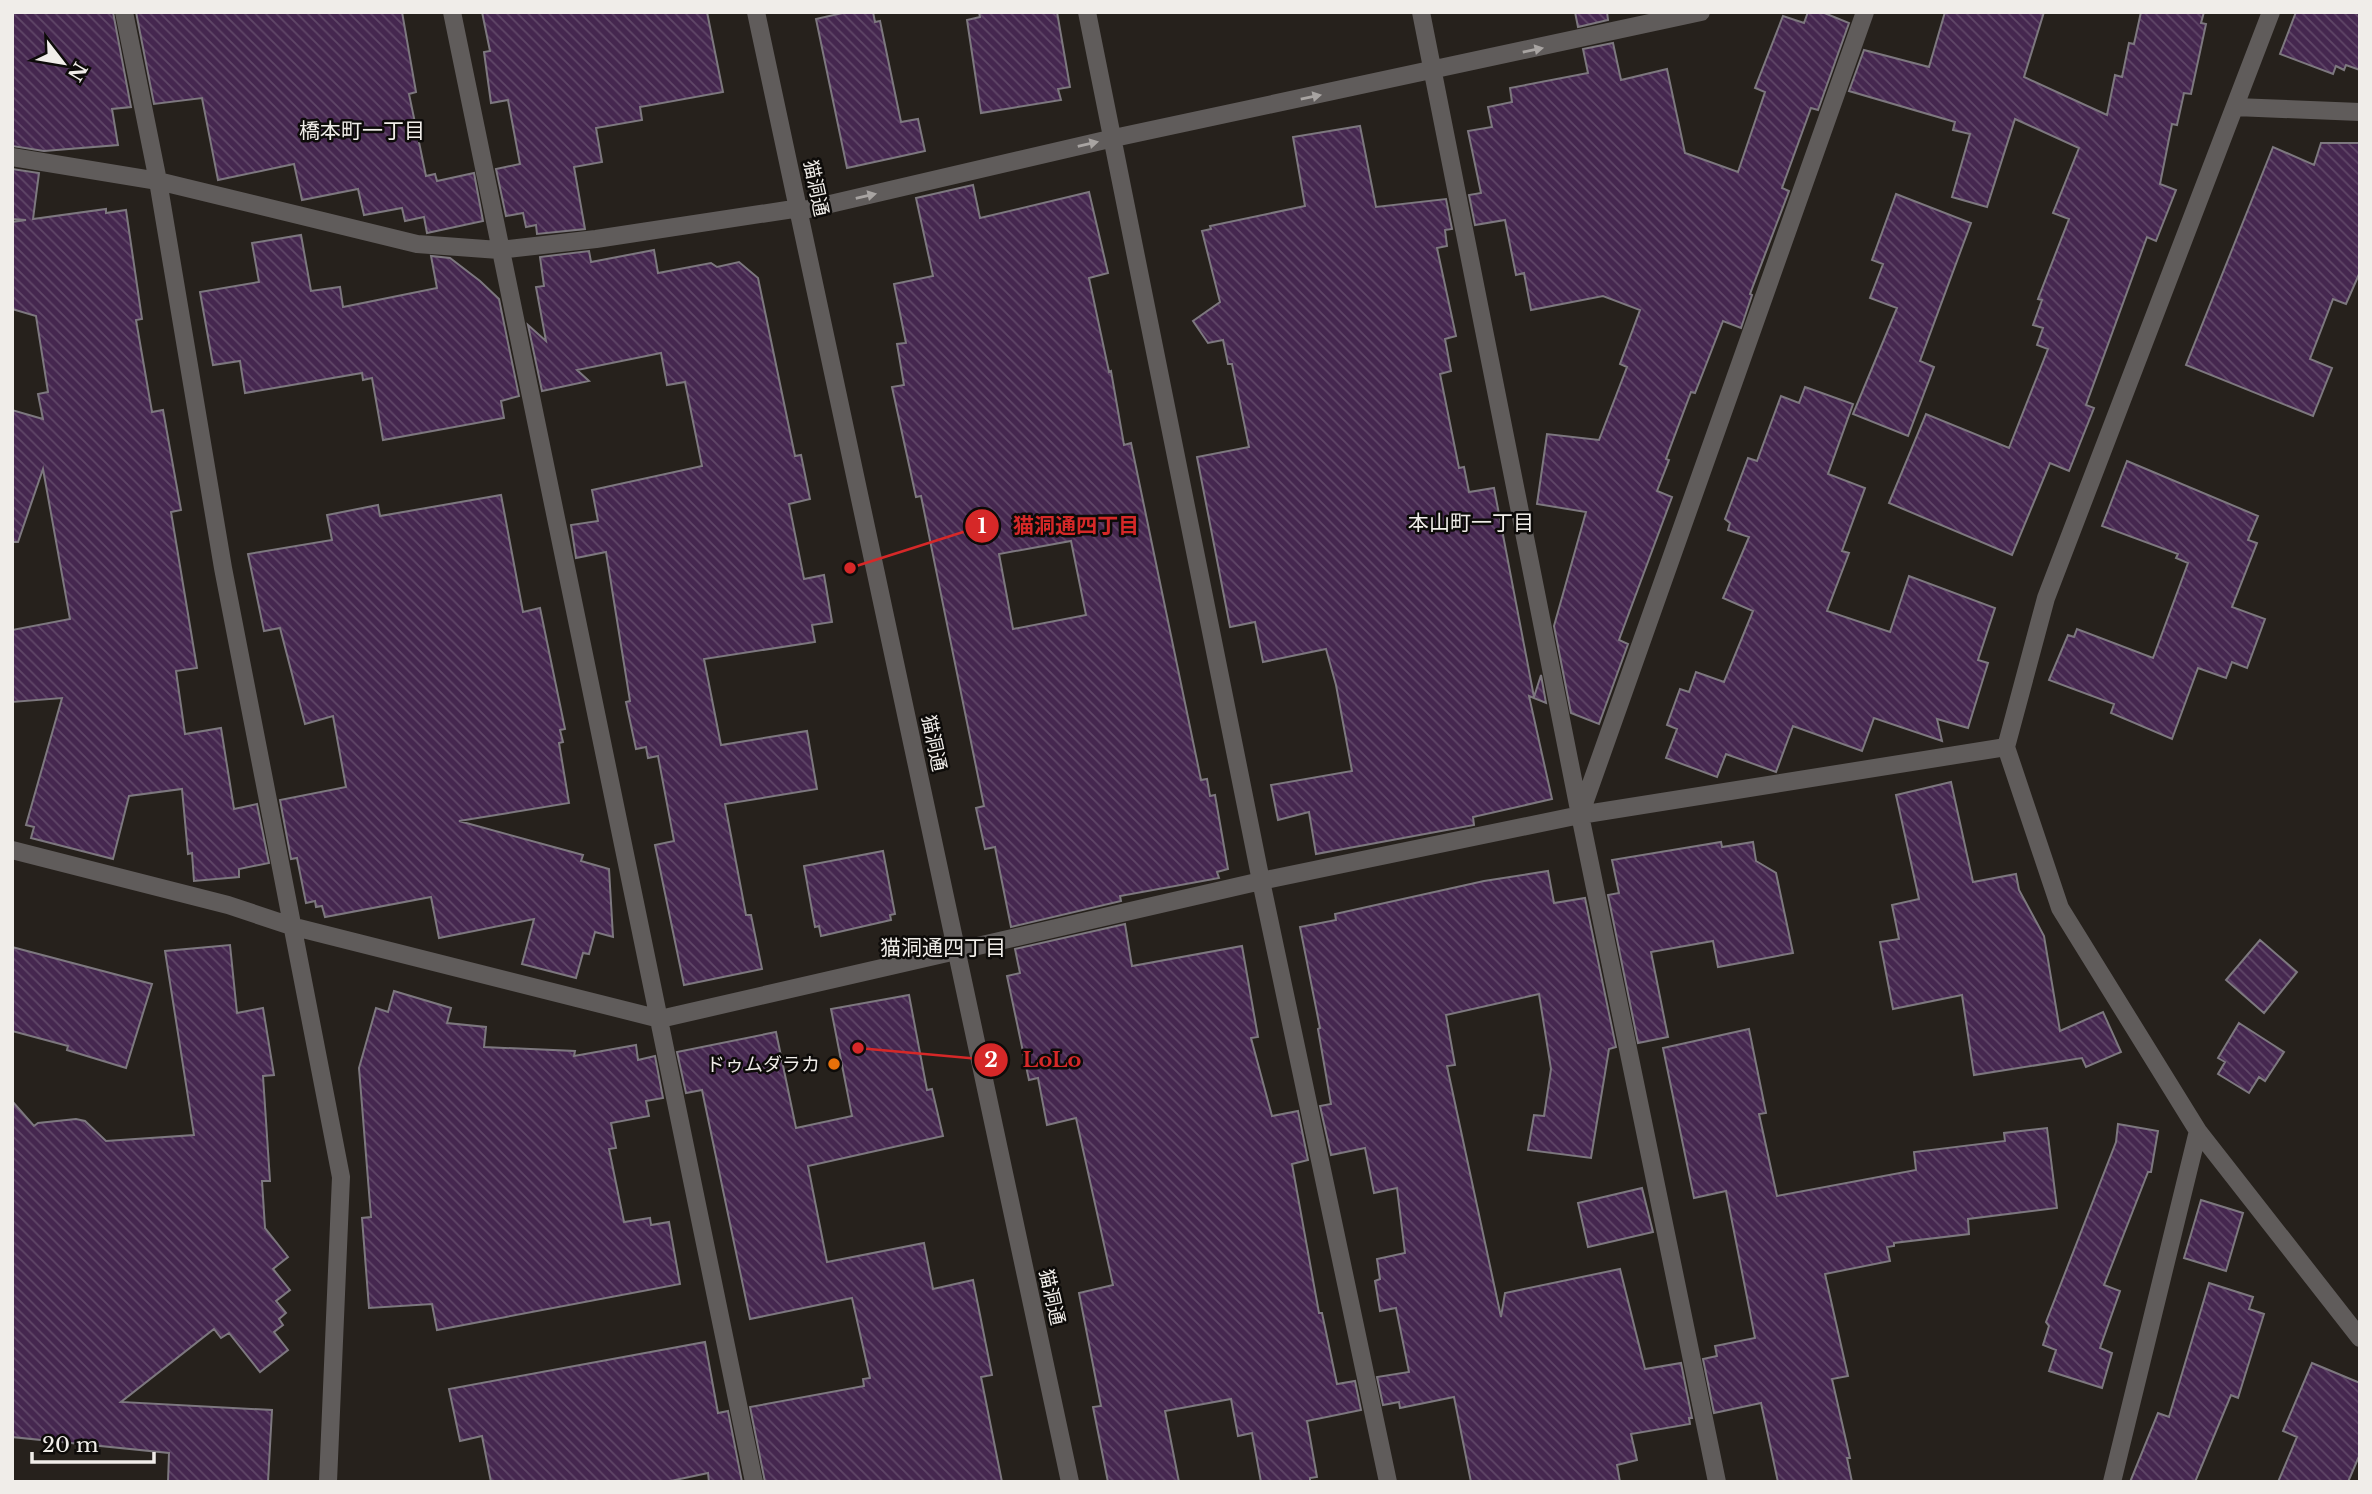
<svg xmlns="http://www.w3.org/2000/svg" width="2372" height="1494" viewBox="0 0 2372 1494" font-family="'Libre Baskerville','Noto Sans JP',serif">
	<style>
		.building { fill: url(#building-back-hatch); stroke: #7d787f; stroke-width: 2; fill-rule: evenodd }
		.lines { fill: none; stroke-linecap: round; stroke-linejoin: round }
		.minor { stroke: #605c5b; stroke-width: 18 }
		.oneway { fill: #a8a4a2 }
		.food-dot { fill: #e8710a; stroke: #0d0b09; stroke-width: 2.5 }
		.labels { text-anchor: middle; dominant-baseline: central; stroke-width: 5; stroke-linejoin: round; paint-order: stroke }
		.street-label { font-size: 19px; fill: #f0ede9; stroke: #0d0b09 }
		.poi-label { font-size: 19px; fill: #f0ede9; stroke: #0d0b09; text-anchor: end }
		.neighbourhood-label { font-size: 21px; fill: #f0ede9; stroke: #0d0b09 }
		.leader { fill: none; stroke: #d62828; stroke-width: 2.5 }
		.callout-dot { fill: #d62828; stroke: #0d0b09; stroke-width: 2.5 }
		.mark-label { font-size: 21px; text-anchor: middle; font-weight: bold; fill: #fff }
		.callout-label { font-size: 21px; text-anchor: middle; font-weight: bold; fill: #d62828; stroke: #0d0b09; stroke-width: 5; stroke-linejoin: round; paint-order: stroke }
	</style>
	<defs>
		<pattern id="building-back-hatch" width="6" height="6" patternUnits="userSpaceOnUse" patternTransform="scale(1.75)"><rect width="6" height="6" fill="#45274f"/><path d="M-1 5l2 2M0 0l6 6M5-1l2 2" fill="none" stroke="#604768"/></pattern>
	</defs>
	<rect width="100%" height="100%" fill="#26211c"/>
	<!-- building -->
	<path class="building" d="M 12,12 L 113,12 L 131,107 L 112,109 L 118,145 L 44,151 L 12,146 Z
		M 136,12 L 402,12 L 416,92 L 409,94 L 426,176 L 435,174 L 437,181 L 474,173 L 483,221 L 427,233 L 424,217 L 405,221 L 402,208 L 364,215 L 358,189 L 302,200 L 294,164 L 218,180 L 202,98 L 154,104 Z
		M 482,12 L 707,12 L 723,92 L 640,107 L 642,120 L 596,128 L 602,162 L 574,167 L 585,229 L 537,234 L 536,225 L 526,227 L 523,213 L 506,216 L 496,169 L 520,164 L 508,100 L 491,103 L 484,52 L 490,51 Z
		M 847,12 L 873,12 L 875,22 L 880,21 L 901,122 L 918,119 L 925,151 L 847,168 L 816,19 Z
		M 979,12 L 1057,12 L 1070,87 L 1058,89 L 1061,100 L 981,113 L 967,20 L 980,17 Z
		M 1575,12 L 1607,12 L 1608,20 L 1578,27 Z
		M 1808,12 L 1822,12 L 1849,23 L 1818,110 L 1811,108 L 1782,188 L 1789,191 L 1750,294 L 1752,295 L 1741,328 L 1723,321 L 1695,393 L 1691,392 L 1666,459 L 1669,460 L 1657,491 L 1672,497 L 1619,640 L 1628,644 L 1599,724 L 1571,713 L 1554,626 L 1586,512 L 1537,504 L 1547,434 L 1599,440 L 1627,367 L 1620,364 L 1640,310 L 1603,296 L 1531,310 L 1524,273 L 1516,275 L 1505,220 L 1475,225 L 1469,195 L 1481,193 L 1468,131 L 1492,127 L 1488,107 L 1512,102 L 1510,88 L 1588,73 L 1583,49 L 1613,43 L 1621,80 L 1667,69 L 1685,153 L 1738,172 L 1765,92 L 1755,88 L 1783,16 L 1804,23 Z
		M 1945,12 L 2044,12 L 2024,77 L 2107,115 L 2115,75 L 2122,77 L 2129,43 L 2134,44 L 2141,12 L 2204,12 L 2201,23 L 2206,24 L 2191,94 L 2184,93 L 2177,125 L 2172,124 L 2160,184 L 2176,190 L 2156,241 L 2147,237 L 2086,405 L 2094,408 L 2069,471 L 2050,463 L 2012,555 L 1889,503 L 1926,414 L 2009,448 L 2048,349 L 2037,345 L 2043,328 L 2033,325 L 2042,300 L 2038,299 L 2069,219 L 2053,213 L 2079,148 L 2015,119 L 1987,207 L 1952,197 L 1970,134 L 1953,130 L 1955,122 L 1849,91 L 1864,50 L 1929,67 Z
		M 2296,12 L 2360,12 L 2360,70 L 2346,65 L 2344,70 L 2336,66 L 2333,74 L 2280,54 Z
		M 1360,126 L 1376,207 L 1446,199 L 1452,229 L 1445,230 L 1447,246 L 1437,248 L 1456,336 L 1445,339 L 1451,371 L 1440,374 L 1459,468 L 1464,467 L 1469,492 L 1494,488 L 1534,697 L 1541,675 L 1546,703 L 1529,696 L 1552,799 L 1473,817 L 1474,825 L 1316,854 L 1309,812 L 1278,820 L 1271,785 L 1352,771 L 1336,685 L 1326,649 L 1263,662 L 1255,622 L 1230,627 L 1197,457 L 1249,447 L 1232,364 L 1228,364 L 1223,340 L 1208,343 L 1193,321 L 1220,302 L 1202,231 L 1211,229 L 1210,226 L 1305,206 L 1293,137 Z
		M 2321,143 L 2360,143 L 2360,272 L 2346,304 L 2333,299 L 2310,359 L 2332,368 L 2313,416 L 2186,365 L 2273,147 L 2314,165 Z
		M 12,169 L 39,173 L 33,219 L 106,209 L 106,213 L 126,210 L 142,319 L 136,320 L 152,412 L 163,410 L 181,510 L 171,512 L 197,668 L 176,671 L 185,734 L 221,728 L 234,809 L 257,804 L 269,863 L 239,869 L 239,877 L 194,881 L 192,853 L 188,854 L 182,789 L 129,796 L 113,859 L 31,838 L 34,827 L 26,825 L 62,698 L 12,702 L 12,630 L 70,619 L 43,469 L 18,542 L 12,542 L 12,410 L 43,419 L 38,394 L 48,392 L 36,316 L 12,309 L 12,222 L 26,220 L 12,219 Z
		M 973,185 L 980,218 L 1089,192 L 1108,273 L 1089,278 L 1109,372 L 1111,371 L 1124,445 L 1131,443 L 1201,780 L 1207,779 L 1210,796 L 1215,795 L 1228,869 L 1217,872 L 1219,878 L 1120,896 L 1121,901 L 1011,927 L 995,847 L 985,849 L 976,808 L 984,806 L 921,496 L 916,497 L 892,387 L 904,385 L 897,344 L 906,343 L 894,284 L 933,276 L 916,198 ZM 1071,541 L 1086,615 L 1013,629 L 999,554 Z
		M 1896,194 L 1971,223 L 1920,361 L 1934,367 L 1908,436 L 1853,414 L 1897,308 L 1870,298 L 1883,264 L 1872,260 Z
		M 301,235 L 311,291 L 340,287 L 343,307 L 437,288 L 431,256 L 450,258 L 480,281 L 499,299 L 519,396 L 501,401 L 504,418 L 383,440 L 372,378 L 363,380 L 362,373 L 245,393 L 240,361 L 213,365 L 200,292 L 259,282 L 252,243 Z
		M 654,250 L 658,273 L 711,263 L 717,267 L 739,262 L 758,278 L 795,456 L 801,455 L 810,499 L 789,504 L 804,579 L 824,575 L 832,622 L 812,625 L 815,642 L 704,659 L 721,745 L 807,731 L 817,789 L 725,804 L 746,915 L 751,915 L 762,969 L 684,985 L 655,845 L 674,841 L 658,756 L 648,758 L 646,747 L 636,749 L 626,702 L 630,701 L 606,552 L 576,558 L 571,525 L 598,521 L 592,490 L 702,466 L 685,382 L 667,385 L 661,353 L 577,370 L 589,381 L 542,391 L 528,325 L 546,341 L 536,287 L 544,286 L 540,257 L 589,251 L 591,262 Z
		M 1805,387 L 1853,404 L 1828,474 L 1865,488 L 1842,551 L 1849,553 L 1827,611 L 1890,632 L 1909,576 L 1995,608 L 1978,660 L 1988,663 L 1968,728 L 1937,719 L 1942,741 L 1874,718 L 1862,751 L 1793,726 L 1776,772 L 1726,754 L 1717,777 L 1666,758 L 1677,729 L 1667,725 L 1680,689 L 1689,692 L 1696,672 L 1724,682 L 1753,611 L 1723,598 L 1749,537 L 1728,530 L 1730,523 L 1725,519 L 1748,458 L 1757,461 L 1781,396 L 1799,403 Z
		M 2127,461 L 2258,516 L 2248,540 L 2257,543 L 2232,607 L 2265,619 L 2247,668 L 2232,662 L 2226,678 L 2198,668 L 2172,739 L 2111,713 L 2114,704 L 2049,680 L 2068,635 L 2074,637 L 2077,629 L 2153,658 L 2188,563 L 2176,558 L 2178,554 L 2102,526 Z
		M 501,495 L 523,612 L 540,608 L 565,729 L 560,730 L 563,742 L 559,743 L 569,803 L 459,821 L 583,855 L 581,861 L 609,869 L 613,937 L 595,932 L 589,954 L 583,953 L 576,978 L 522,964 L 534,919 L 439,938 L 431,897 L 325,917 L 322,906 L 316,907 L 315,901 L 306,903 L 297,858 L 291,859 L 280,800 L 346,787 L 333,716 L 305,724 L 280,628 L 264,631 L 248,554 L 332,540 L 327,515 L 378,505 L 380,516 Z
		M 1951,782 L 1973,882 L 2016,874 L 2019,890 L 2044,936 L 2060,1031 L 2103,1012 L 2121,1052 L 2086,1067 L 2082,1058 L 1974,1075 L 1962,995 L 1893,1009 L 1880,942 L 1899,939 L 1892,905 L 1919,899 L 1896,795 Z
		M 1721,842 L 1722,847 L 1753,842 L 1756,861 L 1776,873 L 1793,953 L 1718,967 L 1713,941 L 1651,952 L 1668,1037 L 1638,1043 L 1608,895 L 1619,893 L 1612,860 Z
		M 883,851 L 895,914 L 890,915 L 891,920 L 821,936 L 819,926 L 815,927 L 804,866 Z
		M 1548,871 L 1554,903 L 1585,898 L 1616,1047 L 1609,1049 L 1591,1158 L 1528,1150 L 1534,1115 L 1544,1116 L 1551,1069 L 1539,994 L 1446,1015 L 1455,1065 L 1447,1066 L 1501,1317 L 1505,1293 L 1620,1269 L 1645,1369 L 1681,1363 L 1692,1418 L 1689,1418 L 1690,1424 L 1631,1434 L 1637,1460 L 1617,1465 L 1620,1482 L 1471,1482 L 1454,1397 L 1400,1408 L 1399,1402 L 1383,1405 L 1377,1377 L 1409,1372 L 1396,1308 L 1380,1311 L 1375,1281 L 1380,1279 L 1377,1259 L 1405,1253 L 1397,1188 L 1374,1193 L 1365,1148 L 1331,1155 L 1320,1106 L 1331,1104 L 1318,1029 L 1320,1028 L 1300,927 L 1336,920 L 1335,914 L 1484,881 Z
		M 1125,924 L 1132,966 L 1242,946 L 1258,1037 L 1251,1038 L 1272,1116 L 1298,1111 L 1308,1160 L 1292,1164 L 1319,1313 L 1322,1313 L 1337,1384 L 1355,1381 L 1361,1410 L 1307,1421 L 1317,1477 L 1310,1478 L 1310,1482 L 1261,1482 L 1252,1433 L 1238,1436 L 1231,1399 L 1165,1411 L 1179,1482 L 1108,1482 L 1093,1407 L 1101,1406 L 1079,1293 L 1113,1285 L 1076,1118 L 1047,1125 L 1038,1078 L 1029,1080 L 1007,976 L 1020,973 L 1015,949 Z
		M 2260,940 L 2297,972 L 2264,1013 L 2226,980 Z
		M 230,945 L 237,1013 L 263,1008 L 274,1075 L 263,1076 L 270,1181 L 262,1181 L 265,1228 L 288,1257 L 273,1269 L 290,1290 L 276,1301 L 286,1313 L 279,1319 L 283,1325 L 274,1332 L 288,1350 L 260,1372 L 229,1333 L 221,1338 L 214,1329 L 121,1402 L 272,1410 L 268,1482 L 168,1482 L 169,1453 L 12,1437 L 12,1101 L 34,1126 L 38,1123 L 76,1119 L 85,1121 L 106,1141 L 194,1135 L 165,951 Z
		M 12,947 L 152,984 L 126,1068 L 67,1050 L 68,1046 L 12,1031 Z
		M 394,991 L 451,1008 L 447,1023 L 486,1027 L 484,1047 L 575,1051 L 574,1056 L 636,1045 L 638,1060 L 655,1056 L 663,1098 L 646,1101 L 649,1116 L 611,1123 L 616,1148 L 609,1149 L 624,1222 L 650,1218 L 651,1225 L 669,1222 L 680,1284 L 437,1330 L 432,1304 L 369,1308 L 362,1218 L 371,1217 L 359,1068 L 376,1008 L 388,1012 Z
		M 909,995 L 927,1090 L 932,1089 L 943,1136 L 808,1166 L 827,1262 L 924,1243 L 933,1289 L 973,1280 L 992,1375 L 981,1377 L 1002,1482 L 765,1482 L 750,1407 L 864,1386 L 863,1379 L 870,1378 L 852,1298 L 750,1319 L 702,1090 L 686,1093 L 677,1052 L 776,1032 L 796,1128 L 852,1116 L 831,1009 Z
		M 2239,1023 L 2284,1052 L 2265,1081 L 2259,1077 L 2249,1093 L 2218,1074 L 2225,1062 L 2218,1058 Z
		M 1749,1029 L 1766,1113 L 1759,1114 L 1777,1196 L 1916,1170 L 1914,1152 L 2005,1141 L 2004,1133 L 2047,1128 L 2057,1208 L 1968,1219 L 1969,1234 L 1894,1243 L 1894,1246 L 1887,1247 L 1890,1261 L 1825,1274 L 1848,1376 L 1832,1379 L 1850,1458 L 1847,1458 L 1852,1482 L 1778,1482 L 1761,1403 L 1714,1413 L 1703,1359 L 1717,1356 L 1715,1346 L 1755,1338 L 1726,1191 L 1694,1198 L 1663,1048 Z
		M 2118,1124 L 2158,1131 L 2151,1172 L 2148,1172 L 2104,1285 L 2120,1291 L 2100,1348 L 2112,1353 L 2102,1388 L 2049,1371 L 2056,1350 L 2043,1345 L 2049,1326 L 2046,1322 L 2116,1142 Z
		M 1642,1188 L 1653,1232 L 1588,1247 L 1578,1203 Z
		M 2201,1200 L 2243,1213 L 2226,1271 L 2184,1258 Z
		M 2209,1283 L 2253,1297 L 2249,1309 L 2264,1314 L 2238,1398 L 2231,1395 L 2195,1482 L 2130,1482 L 2158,1413 L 2169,1417 Z
		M 705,1342 L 718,1413 L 728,1411 L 742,1482 L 709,1482 L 708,1473 L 666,1482 L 491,1482 L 482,1436 L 460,1441 L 449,1389 Z
		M 2312,1363 L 2360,1383 L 2360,1454 L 2348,1482 L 2278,1482 L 2297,1437 L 2283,1431 Z"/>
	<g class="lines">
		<!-- minor -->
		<path class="minor" d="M 124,12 L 158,181 L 223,568 L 341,1177 L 328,1482
			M 452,12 L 754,1482
			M 756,12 L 1070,1482
			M 1087,12 L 1261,881 L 1388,1482
			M 1421,12 L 1580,815
			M 2271,12 L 2046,598 L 2006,747 L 2060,908 L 2198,1131 L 2360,1338
			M 2235,107 L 2360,112
			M 12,157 L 158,181 L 417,244 L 499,250 L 596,239 L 800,208
			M 800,211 L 1114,138 L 1701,12
			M 1580,815 L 1865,12
			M 1580,815 L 2006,747
			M 12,850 L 228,905 L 291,926 L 660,1019 L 1261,881 L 1580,815 L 1717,1482
			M 2112,1482 L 2198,1131"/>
	</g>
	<!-- one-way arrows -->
	<defs><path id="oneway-solid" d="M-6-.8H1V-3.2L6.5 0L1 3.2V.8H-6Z" transform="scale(1.75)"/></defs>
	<g class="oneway">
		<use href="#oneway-solid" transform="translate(1533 50) rotate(-12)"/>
		<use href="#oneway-solid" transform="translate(1311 97) rotate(-12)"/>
		<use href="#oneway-solid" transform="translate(1088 144) rotate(-13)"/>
		<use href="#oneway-solid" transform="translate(866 196) rotate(-13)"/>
	</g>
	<!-- markers -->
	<circle class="food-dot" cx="834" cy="1064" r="7"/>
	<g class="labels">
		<!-- street labels -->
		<g class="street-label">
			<text transform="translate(816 188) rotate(78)">猫洞通</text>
			<text transform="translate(934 743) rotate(78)">猫洞通</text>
			<text transform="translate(1052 1297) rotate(77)">猫洞通</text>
		</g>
		<!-- poi labels -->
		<g class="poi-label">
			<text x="820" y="1064">ドゥムダラカ</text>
		</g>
		<!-- neighbourhood labels -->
		<g class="neighbourhood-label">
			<text x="362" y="131">橋本町一丁目</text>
			<text x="1471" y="523">本山町一丁目</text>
			<text x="943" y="948">猫洞通四丁目</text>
		</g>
	</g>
	<!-- callouts -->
	<path class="leader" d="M850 568L982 526M858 1048L991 1060"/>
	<g class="callout-dot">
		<circle cx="850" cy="568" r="7"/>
		<circle cx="858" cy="1048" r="7"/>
		<circle cx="982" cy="526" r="18"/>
		<circle cx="991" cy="1060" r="18"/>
	</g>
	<g class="mark-label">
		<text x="982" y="533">1</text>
		<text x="991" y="1067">2</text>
	</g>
	<g class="callout-label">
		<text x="1076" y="533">猫洞通四丁目</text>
		<text x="1052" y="1067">LoLo</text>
	</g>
	<!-- border -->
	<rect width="2372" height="1494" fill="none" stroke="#f0ede9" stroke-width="28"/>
	<!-- north arrow -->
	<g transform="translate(63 63) rotate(121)" stroke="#0d0b09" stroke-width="5" paint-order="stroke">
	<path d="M0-5L12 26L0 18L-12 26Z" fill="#f0ede9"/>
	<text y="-10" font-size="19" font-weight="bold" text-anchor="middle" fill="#f0ede9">N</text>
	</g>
	<!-- scale -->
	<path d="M32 1452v10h122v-10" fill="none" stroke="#f0ede9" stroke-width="3.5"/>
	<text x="42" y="1452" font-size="21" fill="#f0ede9" stroke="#0d0b09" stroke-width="5" paint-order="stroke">20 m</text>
</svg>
